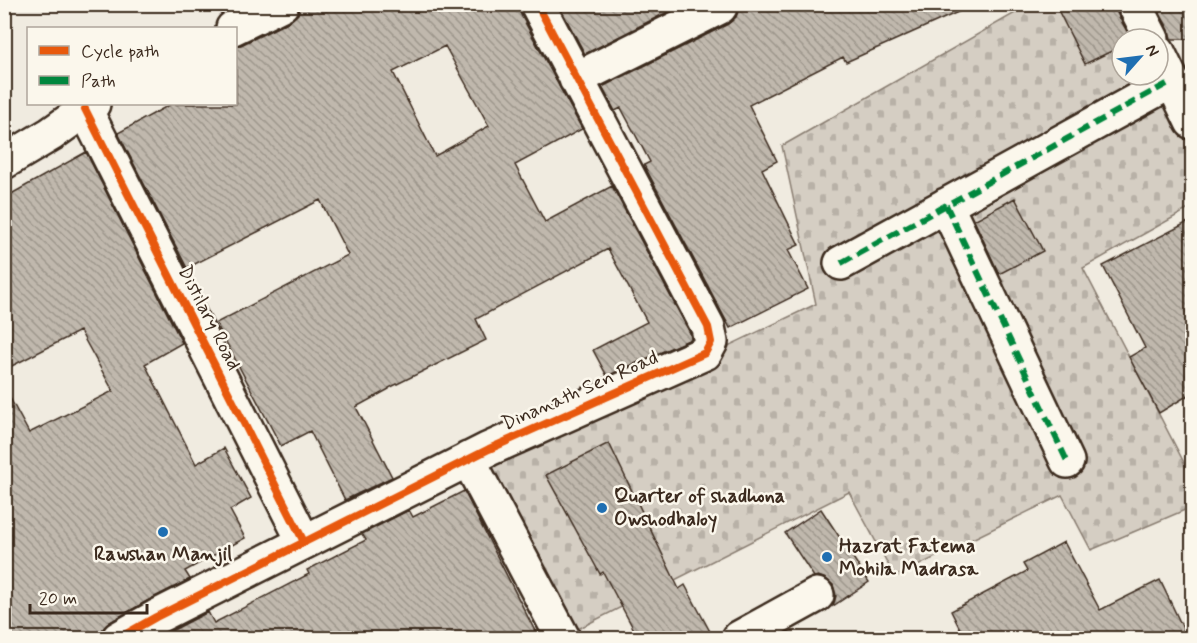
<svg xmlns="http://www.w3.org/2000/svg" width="1197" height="643" viewBox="0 0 1197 643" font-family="Mynerve,sans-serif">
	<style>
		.cemetery { fill: url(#cemetery-stones); stroke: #887c70; stroke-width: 1.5 }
		.building { fill: url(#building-back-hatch); stroke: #3b2a1e; stroke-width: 1.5; fill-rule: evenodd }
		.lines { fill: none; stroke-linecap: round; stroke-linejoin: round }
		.minor-casing { stroke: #3b2a1e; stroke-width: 38 }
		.minor { stroke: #fbf7ec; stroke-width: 33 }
		.quiet { stroke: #00873e; stroke-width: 6; stroke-dasharray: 12 6; stroke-linecap: butt }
		.cycleway-casing { stroke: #fbf7ec; stroke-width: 11 }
		.cycleway { stroke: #e8590c; stroke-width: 8 }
		.poi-dot { fill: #1f6fb2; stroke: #fbf7ec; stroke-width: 2 }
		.labels { text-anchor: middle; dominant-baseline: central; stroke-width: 5; stroke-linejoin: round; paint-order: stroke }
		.street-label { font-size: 20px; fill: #3b2a1e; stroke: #fbf7ec }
		.poi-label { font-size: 20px; font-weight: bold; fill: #3b2a1e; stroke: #fbf7ec; text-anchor: start }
	</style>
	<defs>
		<pattern id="cemetery-stones" width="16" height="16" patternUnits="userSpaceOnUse" patternTransform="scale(1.5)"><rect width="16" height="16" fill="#d5cec3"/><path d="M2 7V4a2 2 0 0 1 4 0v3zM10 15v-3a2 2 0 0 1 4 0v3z" fill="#b8b1a7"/></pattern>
		<pattern id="building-back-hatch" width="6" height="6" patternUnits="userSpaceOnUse" patternTransform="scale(1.5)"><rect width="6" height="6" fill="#c0b8ad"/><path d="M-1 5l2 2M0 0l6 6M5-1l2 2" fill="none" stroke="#9d968c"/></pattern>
	</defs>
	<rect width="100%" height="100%" fill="#f0ebe0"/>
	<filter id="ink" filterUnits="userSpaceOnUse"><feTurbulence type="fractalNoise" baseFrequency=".0167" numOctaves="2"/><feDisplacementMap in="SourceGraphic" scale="12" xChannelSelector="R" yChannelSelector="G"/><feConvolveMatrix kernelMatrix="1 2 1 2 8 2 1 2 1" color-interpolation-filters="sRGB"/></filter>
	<g filter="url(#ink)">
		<!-- cemetery -->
		<path class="cemetery" d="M 1029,5 L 1120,5 L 1138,39 L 1122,39 L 1122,75 L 1156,75 L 1192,146 L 1192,207 L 1083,268 L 1192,478 L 1192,507 L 1091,550 L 1062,495 L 895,577 L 849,492 L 572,632 L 487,461 L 816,304 L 782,146 Z"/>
		<!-- building -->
		<path class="building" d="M 301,4 L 518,4 L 520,13 L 582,129 L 515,165 L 545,222 L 612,186 L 690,333 L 691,339 L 607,376 L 593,350 L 647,322 L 608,249 L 476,319 L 486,340 L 389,388 L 389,389 L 356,407 L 392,477 L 345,500 L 310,431 L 281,446 L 216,323 L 348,255 L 320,200 L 187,268 L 118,133 L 171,104 L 236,104 L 236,46 L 241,45 L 290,21 L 298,14 ZM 445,46 L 489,126 L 435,156 L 393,72 Z
			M 558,4 L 683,4 L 585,54 Z
			M 738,4 L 976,4 L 846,62 L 843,57 L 749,105 L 777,161 L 762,169 L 799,245 L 788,250 L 808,289 L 730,328 L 644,165 L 650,162 L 621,108 L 615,111 L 602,87 L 728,24 L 736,17 L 739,9 Z
			M 1055,4 L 1116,4 L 1117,13 L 1131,39 L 1122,39 L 1122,46 L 1085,64 Z
			M 1155,4 L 1192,4 L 1192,39 L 1171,39 L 1169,30 Z
			M 86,152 L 182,343 L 145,364 L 196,464 L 224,448 L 251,498 L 230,510 L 245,538 L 185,571 L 190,579 L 147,601 L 110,622 L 103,629 L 100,639 L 4,639 L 4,387 L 29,433 L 113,391 L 80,331 L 4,370 L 4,198 Z
			M 1015,198 L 1043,251 L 999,274 L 974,220 Z
			M 1192,220 L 1192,393 L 1159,413 L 1129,357 L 1145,348 L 1103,266 Z
			M 609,443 L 679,589 L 685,585 L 714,639 L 639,639 L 603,572 L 600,574 L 546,475 Z
			M 464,491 L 539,639 L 156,639 L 208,612 L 214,623 L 309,574 L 307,570 L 366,540 L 362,534 L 409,510 L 413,517 Z
			M 821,509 L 869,582 L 833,606 L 836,596 L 833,585 L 826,579 L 818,576 L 814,577 L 785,533 Z
			M 1064,542 L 1100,610 L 1160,580 L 1188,639 L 965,639 L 951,611 L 1027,571 L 1023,564 Z"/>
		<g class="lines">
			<!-- minor casing -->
			<g class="minor-casing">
				<path id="minor" d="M 1134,4 L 1152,39
					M 233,28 L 282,4
					M 1158,52 L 1192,122
					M 576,79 L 720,7
					M 85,109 L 304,542
					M 4,162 L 51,134 L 93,104
					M 946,205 L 1067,461
					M 841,263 L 1172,81
					M 468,459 L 563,638
					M 119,638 L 156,617 L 489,449 L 705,353 L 711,342 L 708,327 L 537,4
					M 739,638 L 817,595"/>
			</g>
			<!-- minor -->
			<use href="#minor" class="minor"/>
			<!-- quiet -->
			<path class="quiet" d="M 946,205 L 1067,461
				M 841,263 L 1172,81"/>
			<!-- cycleway casing -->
			<g class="cycleway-casing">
				<path id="cycleway" d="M 85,109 L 304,542
					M 119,638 L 156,617 L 489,449 L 705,353 L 711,342 L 708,327 L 537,4"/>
			</g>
			<!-- cycleway -->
			<use href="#cycleway" class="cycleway"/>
		</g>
	</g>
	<!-- markers -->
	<g class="poi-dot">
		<circle cx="602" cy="508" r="6"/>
		<circle cx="163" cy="532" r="6"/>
		<circle cx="827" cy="557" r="6"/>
	</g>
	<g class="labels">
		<!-- street labels -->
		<g class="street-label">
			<text transform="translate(209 318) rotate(63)">Distilary Road</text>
			<text transform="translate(580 391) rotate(-24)">Dinanath Sen Road</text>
		</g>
		<!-- poi labels -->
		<g class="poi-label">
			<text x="614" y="496">Quarter of shadhona<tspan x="614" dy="23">Owshodhaloy</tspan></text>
			<text x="839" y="546">Hazrat Fatema<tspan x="839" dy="23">Mohila Madrasa</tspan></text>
			<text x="163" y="554" text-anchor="middle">Rawshan Manjil</text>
		</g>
	</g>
	<!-- margin -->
	<rect width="1197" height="643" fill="none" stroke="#fbf7ec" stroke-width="24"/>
	<rect x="12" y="12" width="1173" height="619" fill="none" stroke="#3b2a1e" stroke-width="2" filter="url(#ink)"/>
	<!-- legend -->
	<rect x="27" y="27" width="210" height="78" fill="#fbf7ec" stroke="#aea59a" stroke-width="1.5"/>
	<rect x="39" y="46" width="30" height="9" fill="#e8590c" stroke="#aea59a" stroke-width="1.5"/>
	<text x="81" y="57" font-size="18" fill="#3b2a1e">Cycle path</text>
	<rect x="39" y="76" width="30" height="9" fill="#00873e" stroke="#aea59a" stroke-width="1.5"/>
	<text x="81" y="87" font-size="18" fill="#3b2a1e">Path</text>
	<!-- north arrow -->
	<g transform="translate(1140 57) rotate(62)"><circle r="28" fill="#fbf7ec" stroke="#aea59a" stroke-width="1.5"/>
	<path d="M0-4.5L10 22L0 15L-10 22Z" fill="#1f6fb2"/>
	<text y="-9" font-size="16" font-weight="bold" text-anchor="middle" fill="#3b2a1e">N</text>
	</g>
	<!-- scale -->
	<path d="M30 604v9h117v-9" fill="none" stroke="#3b2a1e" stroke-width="3"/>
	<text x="39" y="604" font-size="18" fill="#3b2a1e" stroke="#fbf7ec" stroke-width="4.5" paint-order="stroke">20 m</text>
</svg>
